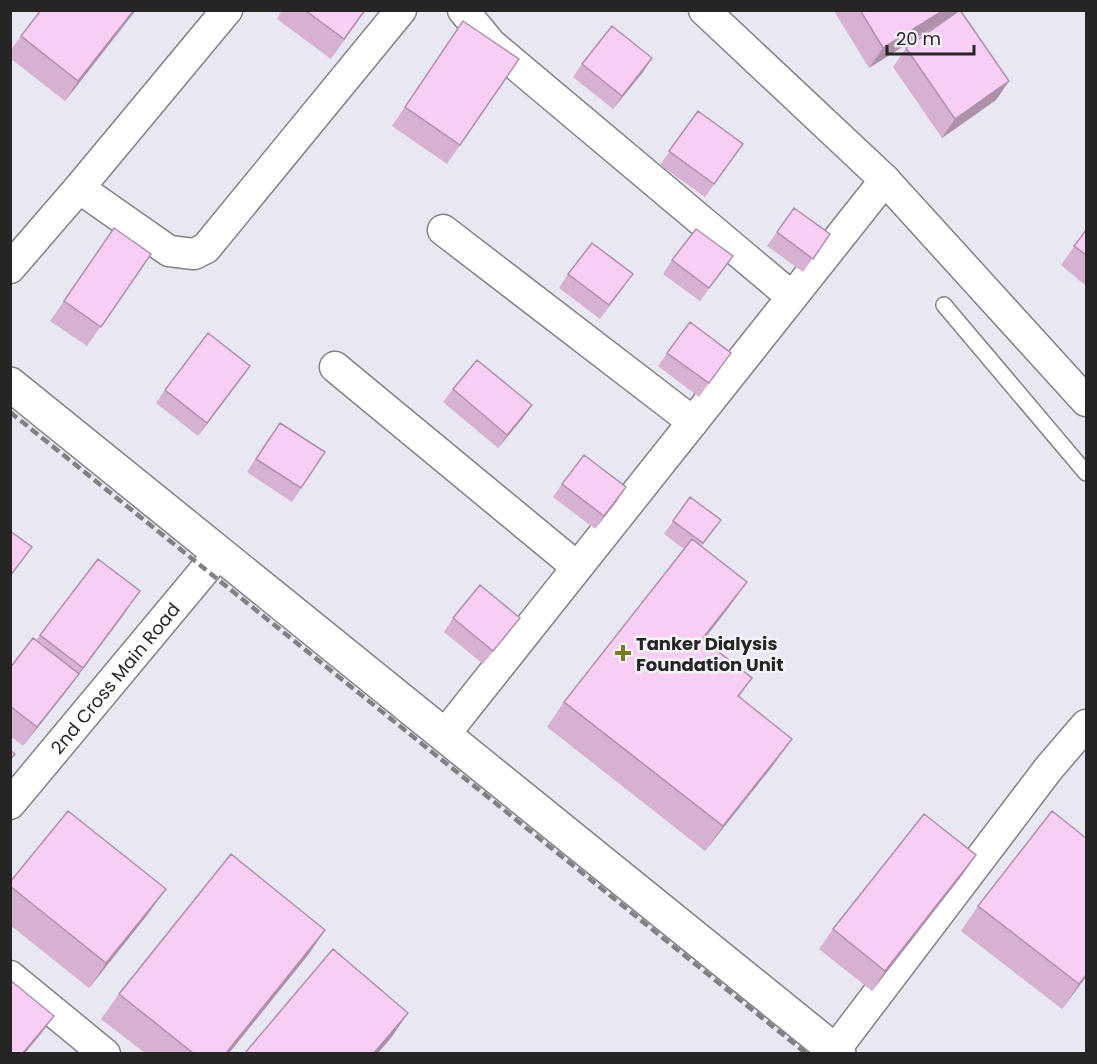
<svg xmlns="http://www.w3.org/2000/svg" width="1097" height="1064" viewBox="0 0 1097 1064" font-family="Poppins,sans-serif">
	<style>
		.built { fill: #e9e7f2 }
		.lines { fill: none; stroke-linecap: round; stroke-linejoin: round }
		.service-casing { stroke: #828185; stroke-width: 18 }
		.minor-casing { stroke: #828185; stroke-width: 33 }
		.tertiary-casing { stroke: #828185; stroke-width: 36 }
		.service { stroke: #fff; stroke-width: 15 }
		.minor { stroke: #fff; stroke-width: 30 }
		.tertiary { stroke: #fff; stroke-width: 33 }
		.rail { stroke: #818183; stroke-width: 4.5; stroke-dasharray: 9 4.5; stroke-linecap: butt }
		.wall { fill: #d6b1d2 }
		.shaded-wall { fill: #ae90ab }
		.building { fill: #f9cef4; stroke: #ae90ab; stroke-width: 1.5 }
		.poi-dot { fill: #7a7a21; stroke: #f3f2f6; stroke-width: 2 }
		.labels { text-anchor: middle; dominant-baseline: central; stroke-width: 5; stroke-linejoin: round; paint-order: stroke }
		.poi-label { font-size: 18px; font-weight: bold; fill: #252526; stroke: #f3f2f6; text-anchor: start }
		.street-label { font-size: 18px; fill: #252526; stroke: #f3f2f6 }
	</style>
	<rect width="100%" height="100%" fill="#f3f2f6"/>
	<!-- built -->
	<path class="built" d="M 11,11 L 1086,11 L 1086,1053 L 11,1053 Z"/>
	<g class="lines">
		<!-- service casing -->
		<g class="service-casing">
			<path id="service" d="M 944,305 L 1086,473"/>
		</g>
		<!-- minor casing -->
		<g class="minor-casing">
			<g id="minor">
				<path d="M 463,10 L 491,44 L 792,297"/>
				<path d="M 885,180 L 1086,401"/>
				<path d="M 79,188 L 227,10"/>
				<path d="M 443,230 L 693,422"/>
				<path d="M 10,268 L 79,188 L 169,251 L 194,254 L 206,248 L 401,10"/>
				<path d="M 335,367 L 577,567"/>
				<path d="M 445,734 L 885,180 L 704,10"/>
				<path id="s1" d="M 10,804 L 219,553"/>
				<path d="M 10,976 L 105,1054"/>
				<path d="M 835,1050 L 1049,768 L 1086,725"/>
			</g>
		</g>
		<!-- tertiary casing -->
		<g class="tertiary-casing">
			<path id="tertiary" d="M 10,384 L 839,1054"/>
		</g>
		<!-- service -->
		<use href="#service" class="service"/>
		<!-- minor -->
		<use href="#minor" class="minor"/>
		<!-- tertiary -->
		<use href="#tertiary" class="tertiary"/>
		<!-- rail -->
		<path class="rail" d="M 10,412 L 807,1054"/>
	</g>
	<!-- wall -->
	<path class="wall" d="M 41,10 L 136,10 L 65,101 L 10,58 L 10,51 Z
		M 282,10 L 366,10 L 331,59 L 277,19 Z
		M 961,10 L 960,11 L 1009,81 L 996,100 L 942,138 L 893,67 L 906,48 L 945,21 L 869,68 L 834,11 Z
		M 463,21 L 519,59 L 447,164 L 392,126 Z
		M 582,64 L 643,72 L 613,109 L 573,77 Z
		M 698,111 L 743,144 L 705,197 L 660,165 Z
		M 794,208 L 830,234 L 803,272 L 767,246 Z
		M 114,228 L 151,254 L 87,346 L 50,321 Z
		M 1086,230 L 1086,286 L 1061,265 Z
		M 733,256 L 700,301 L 663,274 L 672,260 Z
		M 568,274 L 624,287 L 600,319 L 559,288 Z
		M 667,353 L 731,353 L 699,397 L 658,366 Z
		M 241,379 L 198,436 L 156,403 L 165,390 Z
		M 453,389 L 532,405 L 522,419 L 498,448 L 443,402 Z
		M 270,436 L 301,488 L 292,502 L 247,472 Z
		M 562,484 L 617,501 L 595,529 L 553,497 Z
		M 690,497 L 721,520 L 702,546 L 729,607 L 703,640 L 752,678 L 739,697 L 774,764 L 705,851 L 547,727 L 564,702 L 684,549 L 664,534 Z
		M 98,559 L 127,611 L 65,693 L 23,746 L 10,736 L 10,668 L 36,640 Z
		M 453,618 L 510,631 L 483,664 L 444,632 Z
		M 976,855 L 963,874 L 872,991 L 819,949 L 833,929 Z
		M 10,882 L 148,914 L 89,988 L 10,925 Z
		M 978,906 L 1086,977 L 1062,1009 L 961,931 Z
		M 325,930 L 308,955 L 229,1053 L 145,1053 L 101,1019 L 119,994 Z"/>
	<!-- shaded-wall -->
	<path class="shaded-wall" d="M 134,10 L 136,10 L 65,101 L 78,81 Z
		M 944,10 L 961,10 L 869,68 L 883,48 Z
		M 652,58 L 643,72 L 613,109 L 622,96 Z
		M 1009,81 L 996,100 L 942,138 L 955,119 Z
		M 250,366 L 241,379 L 198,436 L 207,423 Z
		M 532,405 L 522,419 L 498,448 L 507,435 Z
		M 626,487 L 617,501 L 595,529 L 604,516 Z
		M 747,582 L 729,607 L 685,664 L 702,639 Z
		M 140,591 L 65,693 L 23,746 L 37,727 L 75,678 Z
		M 792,739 L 774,764 L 705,851 L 723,826 Z
		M 976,855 L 963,874 L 872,991 L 885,971 Z
		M 166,889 L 148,914 L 89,988 L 106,963 Z
		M 325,930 L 308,955 L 229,1053 L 226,1053 Z
		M 1086,975 L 1086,977 L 1062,1009 L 1079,984 Z
		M 408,1013 L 391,1038 L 378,1053 L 374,1053 Z
		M 54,1016 L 40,1035 L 25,1053 L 23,1053 Z"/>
	<!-- building -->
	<path class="building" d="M 41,10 L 134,10 L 78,81 L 21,36 Z
		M 305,10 L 365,10 L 344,39 Z
		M 860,10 L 944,10 L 883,48 Z
		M 960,10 L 1009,81 L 955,119 L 906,48 Z
		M 463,21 L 519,59 L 460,145 L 405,107 Z
		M 612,26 L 652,58 L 622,96 L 582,64 Z
		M 698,111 L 743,144 L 714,184 L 669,151 Z
		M 794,208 L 830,234 L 813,259 L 777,232 Z
		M 114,228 L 151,254 L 101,327 L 64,301 Z
		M 696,229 L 733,256 L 709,288 L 672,260 Z
		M 1086,230 L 1086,255 L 1074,246 Z
		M 592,243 L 633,274 L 609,305 L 568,274 Z
		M 690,322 L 731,353 L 709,383 L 667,353 Z
		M 208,333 L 250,366 L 207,423 L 165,390 Z
		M 477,360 L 532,405 L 507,435 L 453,389 Z
		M 280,423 L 325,452 L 301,488 L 256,459 Z
		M 584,455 L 626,487 L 604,516 L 562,484 Z
		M 690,497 L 721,520 L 703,543 L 673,521 Z
		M 10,531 L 32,547 L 10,576 Z
		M 692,539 L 747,582 L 702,639 L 752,678 L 738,696 L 792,739 L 723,826 L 564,702 Z
		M 98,559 L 140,591 L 83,668 L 40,635 Z
		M 480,585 L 520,618 L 493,651 L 453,618 Z
		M 33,638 L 79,674 L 37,727 L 10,706 L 10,668 Z
		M 10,750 L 15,754 L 10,760 Z
		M 68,811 L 166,889 L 106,963 L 10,886 L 10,882 Z
		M 1052,811 L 1086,838 L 1086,975 L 1079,984 L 978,906 Z
		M 924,814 L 976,855 L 885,971 L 833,929 Z
		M 231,854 L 325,930 L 226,1053 L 193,1053 L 119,994 Z
		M 333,949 L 408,1013 L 374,1053 L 245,1053 Z
		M 10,980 L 54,1016 L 23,1053 L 10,1053 Z"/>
	<!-- markers -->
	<path class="poi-dot" d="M620 644h6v6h6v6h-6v6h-6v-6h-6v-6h6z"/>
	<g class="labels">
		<!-- poi labels -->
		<g class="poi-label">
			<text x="636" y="643">Tanker Dialysis<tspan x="636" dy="21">Foundation Unit</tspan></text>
		</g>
		<!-- street labels -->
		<g class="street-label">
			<text stroke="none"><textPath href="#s1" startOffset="164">2nd Cross Main Road</textPath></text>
		</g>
	</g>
	<!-- border -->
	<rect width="1097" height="1064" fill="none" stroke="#252526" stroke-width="24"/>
	<!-- scale -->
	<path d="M887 45v9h87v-9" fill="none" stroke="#252526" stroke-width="3"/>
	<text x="896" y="45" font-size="18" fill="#252526" stroke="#f3f2f6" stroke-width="4.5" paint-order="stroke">20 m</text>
</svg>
